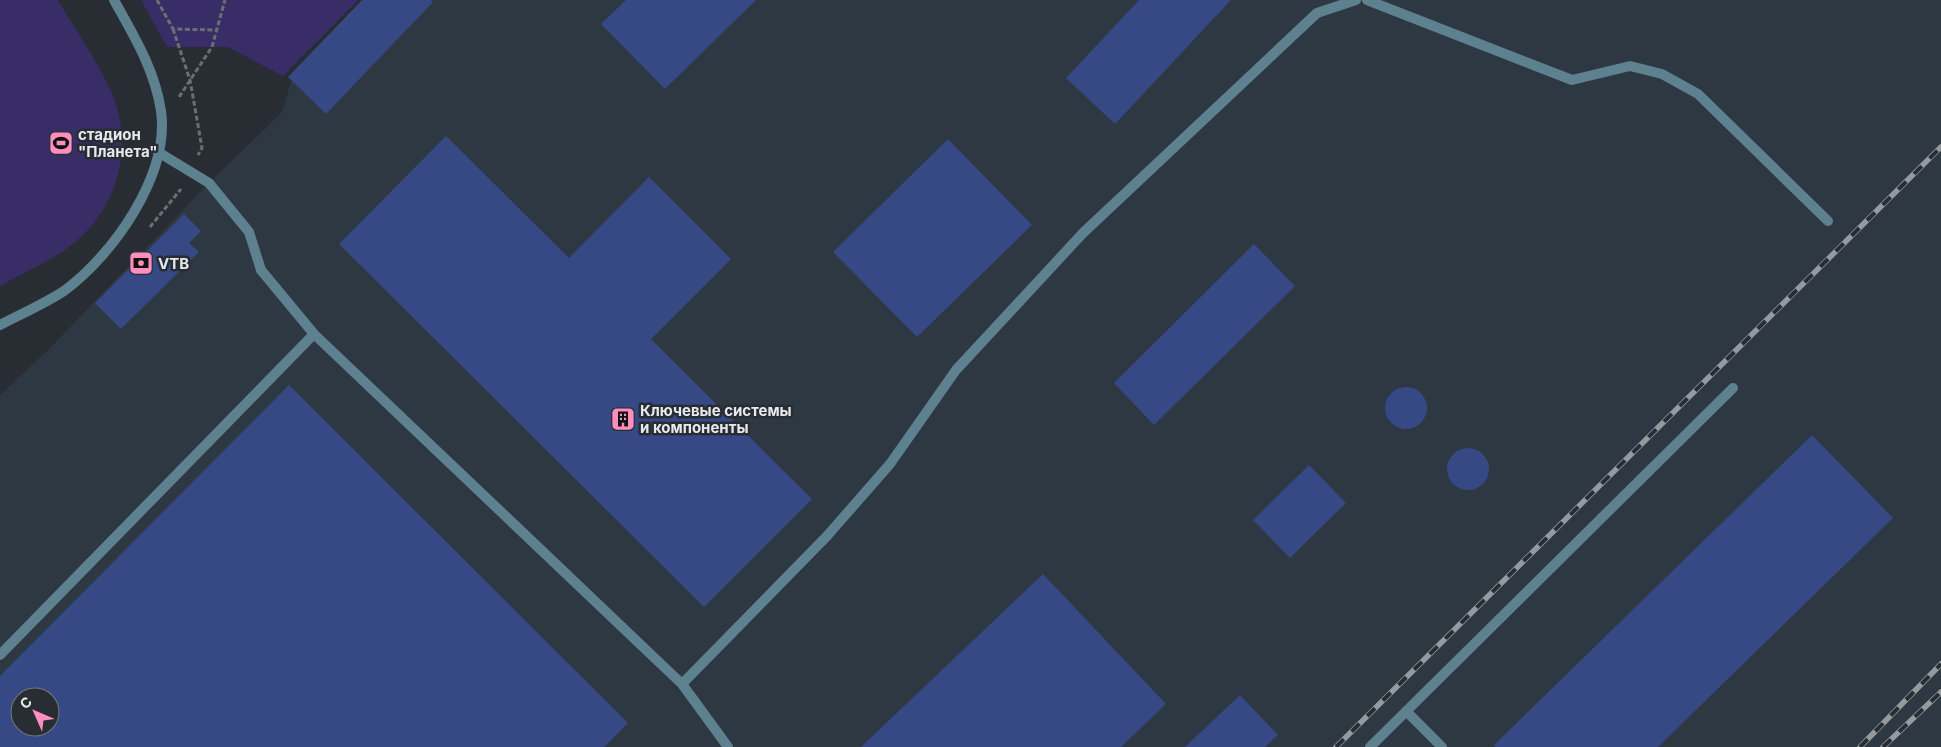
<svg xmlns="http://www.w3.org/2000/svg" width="1941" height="747" viewBox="0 0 1941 747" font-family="Inter,sans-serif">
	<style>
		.built { fill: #2d3842; fill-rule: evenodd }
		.green { fill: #392d67 }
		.building { fill: #364984; fill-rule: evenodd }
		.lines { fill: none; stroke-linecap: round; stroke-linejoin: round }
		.path { stroke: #6a6f74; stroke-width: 3; stroke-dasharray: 5 2.5; stroke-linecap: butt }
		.service { stroke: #5e8190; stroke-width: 10 }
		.minor { stroke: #5e8190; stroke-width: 10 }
		.rail-casing { stroke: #959a9e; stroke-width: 5.5 }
		.rail { stroke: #272d33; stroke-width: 4; stroke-dasharray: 11; stroke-linecap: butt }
		.labels { text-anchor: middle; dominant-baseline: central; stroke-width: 5; stroke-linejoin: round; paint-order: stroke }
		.poi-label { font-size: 15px; font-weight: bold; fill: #e6e9ed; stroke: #272d33; text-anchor: start }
	</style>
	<rect width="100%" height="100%" fill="#272d33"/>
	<!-- built -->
	<path class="built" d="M 365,0 L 1941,0 L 1941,747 L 0,747 L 0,395 L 47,351 L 209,183 L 282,112 L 294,71 ZM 20,697 L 50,697 L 50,727 L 20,727 Z"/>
	<!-- green -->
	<path class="green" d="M 0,0 L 58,0 C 75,29 96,59 110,89 C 136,145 118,210 70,246 C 50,262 22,273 0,286 Z
		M 141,0 L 358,0 L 283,76 L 228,47 L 167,47 Z"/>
	<!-- building -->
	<path class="building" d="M 362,0 L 431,0 L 433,2 L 326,114 L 288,77 Z
		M 626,0 L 756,0 L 665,89 L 601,24 Z
		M 1139,0 L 1231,0 L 1115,124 L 1066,78 Z
		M 446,136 L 569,258 L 649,177 L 731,259 L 651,339 L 812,499 L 704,607 L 339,244 Z
		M 948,139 L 1032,225 L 917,337 L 833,252 Z
		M 184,214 L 201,231 L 189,243 L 199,252 L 121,329 L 95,303 Z
		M 1254,244 L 1295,286 L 1154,425 L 1114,383 Z
		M 289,385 L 628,723 L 604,747 L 0,747 L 0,676 ZM 20,697 L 50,697 L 50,727 L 20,727 Z
		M1385 408a21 21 0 1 1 42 0a21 21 0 1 1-42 0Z
		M 1812,435 L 1893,518 L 1658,747 L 1496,747 L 1494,745 Z
		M1447 469a21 21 0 1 1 42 0a21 21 0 1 1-42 0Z
		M 1309,465 L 1346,503 L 1290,558 L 1253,520 Z
		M 1043,574 L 1166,704 L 1121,747 L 861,747 Z
		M 1240,695 L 1278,735 L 1265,747 L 1185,747 Z"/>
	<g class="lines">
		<!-- path -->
		<path class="path" d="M 157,0 L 173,29 L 217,30
			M 173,29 L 190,80 L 202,148 L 198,155
			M 179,97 L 212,47 L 225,0
			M 150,227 L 181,189"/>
		<!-- service -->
		<path class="service" d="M 1367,0 L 1572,80 L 1630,66 L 1662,74 L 1698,94 L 1828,221
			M 314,334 L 682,684 L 728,747
			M 0,655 L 314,334 L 261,270 L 249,232 L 209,183 L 158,152
			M 682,684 L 827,536 L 890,464 L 956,370 L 1083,233 L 1317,13 L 1356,0
			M 1406,711 L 1442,747
			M 1370,747 L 1733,388"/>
		<!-- minor -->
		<path class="minor" d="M 0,325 C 21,314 44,304 64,291 C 113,255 170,175 161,111 C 155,70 134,36 114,0"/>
		<!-- rail casing -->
		<g class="rail-casing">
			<path id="rail" d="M 1336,747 L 1941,147
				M 1860,747 L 1941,664
				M 1883,747 L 1941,692"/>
		</g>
		<!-- rail -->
		<use href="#rail" class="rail"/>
	</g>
	<!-- icons -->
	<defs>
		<g id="stadium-square" transform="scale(1.25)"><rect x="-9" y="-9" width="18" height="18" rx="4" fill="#fe8ebe" stroke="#272d33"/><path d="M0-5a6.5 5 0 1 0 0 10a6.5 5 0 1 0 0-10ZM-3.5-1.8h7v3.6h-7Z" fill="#111"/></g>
		<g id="bank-square" transform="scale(1.25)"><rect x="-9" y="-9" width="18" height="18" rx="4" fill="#fe8ebe" stroke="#272d33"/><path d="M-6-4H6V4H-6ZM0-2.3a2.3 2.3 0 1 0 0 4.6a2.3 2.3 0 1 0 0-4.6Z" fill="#111"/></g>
		<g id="building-square" transform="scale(1.25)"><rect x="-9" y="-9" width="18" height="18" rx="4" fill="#fe8ebe" stroke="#272d33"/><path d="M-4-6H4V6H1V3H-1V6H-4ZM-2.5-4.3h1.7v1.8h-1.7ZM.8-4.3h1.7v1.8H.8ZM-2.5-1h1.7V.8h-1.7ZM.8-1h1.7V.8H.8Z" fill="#111"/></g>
	</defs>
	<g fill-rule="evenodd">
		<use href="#stadium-square" x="61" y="143"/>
		<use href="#bank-square" x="141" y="263"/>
		<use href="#building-square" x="623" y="419"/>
	</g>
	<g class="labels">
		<!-- poi labels -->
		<g class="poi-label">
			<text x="78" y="134">стадион<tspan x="78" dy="17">"Планета"</tspan></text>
			<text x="158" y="263">VTB</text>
			<text x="640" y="410">Ключевые системы<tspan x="640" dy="17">и компоненты</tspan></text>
		</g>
	</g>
	<!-- north arrow -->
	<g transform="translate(35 712) rotate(315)"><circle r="24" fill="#272d33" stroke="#73787d"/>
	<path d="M0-4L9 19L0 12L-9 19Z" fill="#fe8ebe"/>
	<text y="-8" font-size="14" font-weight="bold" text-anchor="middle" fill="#e6e9ed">С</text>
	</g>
</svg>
